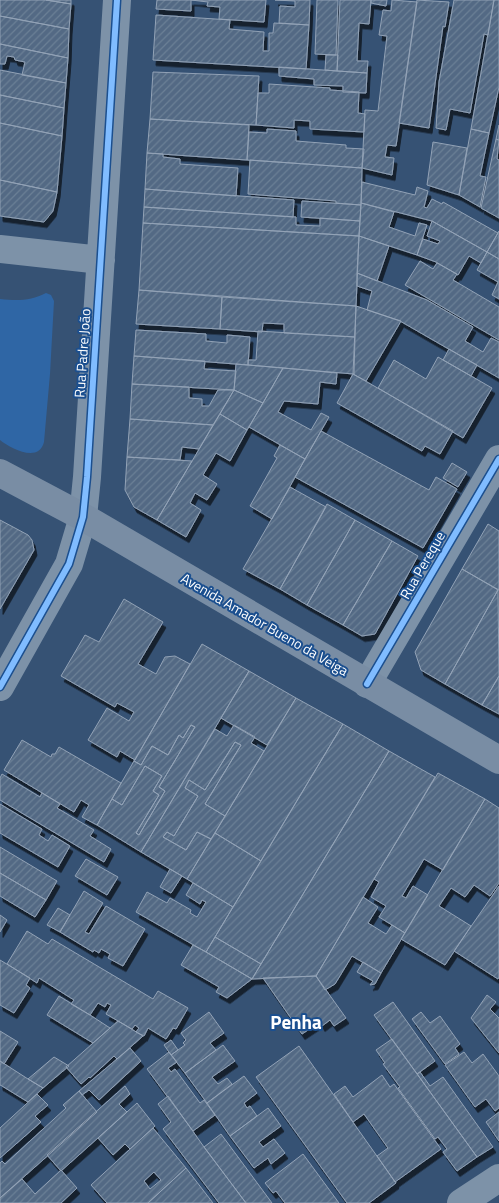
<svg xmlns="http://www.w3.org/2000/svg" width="499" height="1203" viewBox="0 0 499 1203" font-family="'Titillium Web',sans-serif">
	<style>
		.park { fill: #2f66a5 }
		.building { fill: url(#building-hatch); stroke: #92a2b6; fill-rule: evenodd; filter: url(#shadow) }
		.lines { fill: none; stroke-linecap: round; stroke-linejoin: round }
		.street { stroke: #7d92a8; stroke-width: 28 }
		.secondary { stroke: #798da4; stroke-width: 28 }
		.cycleway-casing { stroke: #1b4f8f; stroke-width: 9 }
		.cycleway { stroke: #80bcff; stroke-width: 6 }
		.labels { text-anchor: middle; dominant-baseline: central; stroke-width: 4; stroke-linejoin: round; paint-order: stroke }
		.street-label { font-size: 14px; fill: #fff; stroke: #1b4f8f }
		.district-label { font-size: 19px; font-weight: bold; fill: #fff; stroke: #1b4f8f }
	</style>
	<defs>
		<pattern id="building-hatch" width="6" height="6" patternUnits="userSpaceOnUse" patternTransform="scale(1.25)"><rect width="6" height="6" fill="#526984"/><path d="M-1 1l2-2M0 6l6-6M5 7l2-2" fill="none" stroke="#6c8096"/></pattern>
		<filter id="shadow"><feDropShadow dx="3" dy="5.5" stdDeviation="0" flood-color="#0009"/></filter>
	</defs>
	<rect width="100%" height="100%" fill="#365274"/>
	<!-- park -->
	<path class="park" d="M 46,293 L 51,295 L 54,301 L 50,374 L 44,442 C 39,463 11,449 0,440 L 0,299 C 17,301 31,301 46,293 Z"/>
	<!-- building -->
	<path class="building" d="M 0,0 L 46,0 L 71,4 L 69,29 L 0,16 Z
		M 46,0 L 71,0 L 71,4 Z
		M 157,0 L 266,0 L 264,22 L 219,19 L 220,7 L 207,6 L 208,2 L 191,0 L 191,11 L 156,9 Z
		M 275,0 L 310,0 L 309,25 L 279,23 L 280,6 L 295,7 L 295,1 Z
		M 317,0 L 338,0 L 336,55 L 315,54 Z
		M 340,0 L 371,0 L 369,24 L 359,23 L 357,61 L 368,61 L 367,73 L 337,71 Z
		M 371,0 L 387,0 L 386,6 L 371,3 Z
		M 392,0 L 417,2 L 396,146 L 387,145 L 385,157 L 394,158 L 392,175 L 362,168 L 365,110 L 378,111 L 387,36 L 379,35 L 383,10 L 391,11 Z
		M 417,0 L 449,2 L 445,27 L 443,26 L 429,128 L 399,123 Z
		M 454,0 L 494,0 L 488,35 L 484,34 L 470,113 L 450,109 L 446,130 L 436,128 L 439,82 Z
		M 494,0 L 499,0 L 499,87 L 489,133 L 471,129 Z
		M 156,15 L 230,20 L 229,29 L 264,32 L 263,51 L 269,51 L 269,33 L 273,33 L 274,23 L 309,25 L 306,69 L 153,60 Z
		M 0,16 L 69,29 L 68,58 L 0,44 Z
		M 0,44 L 68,58 L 66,83 L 22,75 L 25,62 L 15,60 L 14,57 L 7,56 L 5,64 L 0,64 Z
		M 326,55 L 338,55 L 337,71 L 325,70 Z
		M 279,67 L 367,73 L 366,93 L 343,92 L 343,86 L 314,85 L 314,79 L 279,76 Z
		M 0,70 L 66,83 L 64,108 L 0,95 Z
		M 153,72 L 259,76 L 256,125 L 150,119 Z
		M 269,84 L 330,88 L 330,90 L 359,92 L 358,113 L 365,114 L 364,132 L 310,129 L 310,121 L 294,120 L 294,128 L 256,125 L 258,93 L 269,93 Z
		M 0,95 L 64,108 L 62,136 L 0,123 Z
		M 150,119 L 249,125 L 247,160 L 147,153 Z
		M 0,123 L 62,136 L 57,192 L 0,180 Z
		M 499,125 L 499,140 L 496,139 Z
		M 267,129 L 296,131 L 296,141 L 346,145 L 346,148 L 364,149 L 362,168 L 247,160 L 249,132 L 267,133 Z
		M 471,129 L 489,133 L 480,176 L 486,177 L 480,207 L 459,195 Z
		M 496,139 L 499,140 L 497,159 L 499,160 L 499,218 L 481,208 Z
		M 433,142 L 467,148 L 459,195 L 427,185 Z
		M 147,153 L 163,154 L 163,157 L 180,159 L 180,164 L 238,168 L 236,196 L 145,189 Z
		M 250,160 L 362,168 L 361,205 L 336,203 L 336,201 L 248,194 Z
		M 0,180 L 57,192 L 53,211 L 44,222 L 0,216 Z
		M 362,182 L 415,195 L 417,187 L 428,191 L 424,207 L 427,208 L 432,199 L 442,204 L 443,202 L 498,233 L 487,252 L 432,221 L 361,203 Z
		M 145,189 L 294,200 L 293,217 L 144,207 Z
		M 302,201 L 361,205 L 360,221 L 301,217 Z
		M 361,203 L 394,212 L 389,227 L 415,236 L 419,223 L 427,225 L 417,255 L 359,236 Z
		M 144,207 L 296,217 L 296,225 L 320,226 L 320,218 L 360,221 L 359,236 L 143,223 Z
		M 432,221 L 487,252 L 481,263 L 469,256 L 458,275 L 436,262 L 417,255 L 423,239 L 438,244 L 440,241 L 427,236 Z
		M 143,223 L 359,236 L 356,306 L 139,290 Z
		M 499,231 L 499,259 L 487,252 Z
		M 359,236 L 389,246 L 377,281 L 357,273 Z
		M 487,252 L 499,259 L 499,299 L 492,295 L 498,282 L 477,270 Z
		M 420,261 L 433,269 L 437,263 L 457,274 L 453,280 L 499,307 L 499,340 L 405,285 Z
		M 357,273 L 427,300 L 473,327 L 465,341 L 483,352 L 491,338 L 499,342 L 499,378 L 400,321 L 367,310 L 372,291 L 357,286 Z
		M 139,290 L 222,297 L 220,329 L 136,324 Z
		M 222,297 L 356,306 L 355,337 L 284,333 L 284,324 L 263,323 L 262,332 L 220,329 Z
		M 356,306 L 401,321 L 366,381 L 353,374 Z
		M 136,330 L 206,334 L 206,341 L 227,343 L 227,335 L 250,337 L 248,365 L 134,356 Z
		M 258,331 L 355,337 L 354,374 L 248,365 L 248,360 L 256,360 Z
		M 449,349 L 477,365 L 471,376 L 443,360 Z
		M 134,356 L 205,361 L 204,369 L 236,371 L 234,390 L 132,384 Z
		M 438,357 L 492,388 L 463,438 L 378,388 L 394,360 L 426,379 Z
		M 236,364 L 283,368 L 263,403 L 234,390 Z
		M 283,368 L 337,373 L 336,384 L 320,382 L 318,404 L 284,401 L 278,412 L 311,430 L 321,413 L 329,417 L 305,459 L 249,427 Z
		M 353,374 L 453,431 L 440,454 L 425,446 L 422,451 L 337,403 Z
		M 132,384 L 189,387 L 189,398 L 202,399 L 202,406 L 209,406 L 218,390 L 234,390 L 213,425 L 130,419 Z
		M 234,390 L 263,403 L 247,430 L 220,414 Z
		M 220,414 L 247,430 L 230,461 L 216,453 L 203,475 L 217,484 L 207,500 L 195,493 L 190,503 L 201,510 L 186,537 L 157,520 Z
		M 130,419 L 213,425 L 199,449 L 182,447 L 180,460 L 127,457 Z
		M 321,431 L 429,490 L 436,477 L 457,489 L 423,548 L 295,477 Z
		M 280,445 L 305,459 L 272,519 L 250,506 L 277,458 L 274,456 Z
		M 127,457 L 192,461 L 157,520 L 134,507 L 125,490 Z
		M 452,463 L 467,472 L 458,487 L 443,478 Z
		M 290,487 L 326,507 L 280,589 L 243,569 Z
		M 327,504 L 355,520 L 307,605 L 280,589 Z
		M 0,520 L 28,535 L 32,540 L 34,550 L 0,609 Z
		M 355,520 L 392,541 L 343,625 L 307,605 Z
		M 488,524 L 499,531 L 499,590 L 462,569 Z
		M 392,541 L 418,556 L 375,634 L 362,636 L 343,625 Z
		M 462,569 L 498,590 L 445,684 L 421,670 L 415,652 Z
		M 498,590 L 499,676 L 482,705 L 445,684 Z
		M 124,599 L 163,622 L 138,664 L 156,674 L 165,657 L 175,656 L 190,664 L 135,760 L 120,751 L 117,757 L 88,740 L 107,708 L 129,721 L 134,712 L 117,703 L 115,707 L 61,676 L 85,635 L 99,642 Z
		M 202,644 L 249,671 L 141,852 L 97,825 L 112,799 L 122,805 L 145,766 L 162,776 L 153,791 L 159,795 L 136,833 L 139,835 L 165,791 L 159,787 L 195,727 L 191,725 L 183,738 L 179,735 L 168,755 L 152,746 L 141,765 L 134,761 Z
		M 249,671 L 296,698 L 267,745 L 221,718 Z
		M 499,676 L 499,714 L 482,705 Z
		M 296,698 L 343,724 L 261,861 L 215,833 Z
		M 343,724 L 389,751 L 261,964 L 215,937 Z
		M 191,725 L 195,727 L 159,787 L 165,791 L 139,835 L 136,833 L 159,795 L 153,791 L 162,776 L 145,766 L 122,805 L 112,799 L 134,761 L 141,765 L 152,746 L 168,755 L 179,735 L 183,738 Z
		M 234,725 L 255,737 L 251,743 L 264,751 L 225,816 L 205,804 L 241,745 L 235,742 L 205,790 L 189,780 L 185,788 L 198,796 L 174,836 L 167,832 L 163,837 L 186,850 L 197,832 L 211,839 L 187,879 L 141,852 L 215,729 L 227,736 Z
		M 22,740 L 51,757 L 52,754 L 55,754 L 59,747 L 121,783 L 97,825 L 82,817 L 89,805 L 81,800 L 74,812 L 4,770 Z
		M 235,742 L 241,745 L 205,804 L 225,816 L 211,839 L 197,832 L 186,850 L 163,837 L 167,832 L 174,836 L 198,796 L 185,788 L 189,780 L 205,790 Z
		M 389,751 L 435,777 L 316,976 L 252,979 Z
		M 438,773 L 485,799 L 443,870 L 424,859 L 402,896 L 406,898 L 413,886 L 428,895 L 405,933 L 379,917 L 386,906 L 371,897 L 379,882 L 374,879 Z
		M 2,774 L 40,797 L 42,793 L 60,804 L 57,808 L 94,830 L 90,836 L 111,849 L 104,862 L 0,800 L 0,778 Z
		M 485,799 L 499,808 L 499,883 L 490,896 L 474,885 L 465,897 L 451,888 L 439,906 L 471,926 L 445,965 L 401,939 Z
		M 0,804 L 42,829 L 39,835 L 48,841 L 52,835 L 70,846 L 58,867 L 0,833 Z
		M 215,833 L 261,861 L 233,907 L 187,879 Z
		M 0,847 L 57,881 L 46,900 L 0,873 Z
		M 86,859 L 118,877 L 107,895 L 75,876 Z
		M 170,869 L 182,876 L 171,893 L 160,887 Z
		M 0,873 L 46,900 L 35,917 L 0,896 Z
		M 193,883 L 233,907 L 206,952 L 136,912 L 147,892 L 167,903 L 170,898 L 191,910 L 190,913 L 197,917 L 206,902 L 202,900 L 200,904 L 186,895 Z
		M 499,886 L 499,977 L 498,979 L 454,951 Z
		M 84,891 L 103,903 L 85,932 L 89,934 L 106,906 L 145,929 L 123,966 L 108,958 L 110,954 L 101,949 L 99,953 L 94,950 L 93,952 L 60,932 Z
		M 363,897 L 378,907 L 368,923 L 386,934 L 392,925 L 405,933 L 381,973 L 352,956 L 335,984 L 325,990 L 316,976 Z
		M 58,908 L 70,915 L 60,932 L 47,925 Z
		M 0,915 L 7,920 L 0,932 Z
		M 27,931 L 48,944 L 52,939 L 153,999 L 158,991 L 188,1008 L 176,1029 L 173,1028 L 166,1039 L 148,1028 L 144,1036 L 136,1032 L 139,1028 L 135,1025 L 132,1029 L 106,1014 L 111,1005 L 107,1003 L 105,1007 L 98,1003 L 90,1015 L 71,1004 L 74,1000 L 39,978 L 37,983 L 7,964 Z
		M 215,937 L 261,964 L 252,979 L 206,952 Z
		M 193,945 L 206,952 L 252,979 L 227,998 L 216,992 L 219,987 L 181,965 Z
		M 0,960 L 30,978 L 26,985 L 30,988 L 14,1013 L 0,1005 Z
		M 363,962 L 381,973 L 375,984 L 370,985 L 373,981 L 357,972 Z
		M 316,976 L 346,1018 L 334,1026 L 330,1020 L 322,1026 L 320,1022 L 302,1034 L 263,978 Z
		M 487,995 L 496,1002 L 490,1009 L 499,1018 L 499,1053 L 471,1018 Z
		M 59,996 L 90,1015 L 110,1028 L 93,1043 L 47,1015 Z
		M 393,1002 L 435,1061 L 417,1074 L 374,1015 Z
		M 209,1012 L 224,1033 L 210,1043 L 216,1050 L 185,1073 L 171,1055 L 185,1045 L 183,1043 L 186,1040 L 181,1033 Z
		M 421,1012 L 430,1023 L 440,1016 L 460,1044 L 455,1048 L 459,1054 L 445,1064 L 412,1019 Z
		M 118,1021 L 143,1036 L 117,1059 L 114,1056 L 90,1078 L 89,1077 L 81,1084 L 66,1067 Z
		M 0,1031 L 18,1042 L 4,1064 L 0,1061 Z
		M 392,1039 L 477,1157 L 457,1171 L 443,1152 L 447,1149 L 438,1137 L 435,1139 L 398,1088 L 400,1087 L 383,1064 L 385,1063 L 376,1050 Z
		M 171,1040 L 178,1050 L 171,1055 L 164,1045 Z
		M 223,1045 L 235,1061 L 212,1077 L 218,1084 L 227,1078 L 232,1084 L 207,1103 L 185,1073 Z
		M 299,1046 L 396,1183 L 369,1203 L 347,1203 L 256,1077 Z
		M 130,1048 L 141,1061 L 99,1100 L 89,1090 L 82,1095 L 79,1091 Z
		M 169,1052 L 177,1062 L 168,1068 L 171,1072 L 175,1069 L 200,1103 L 204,1100 L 215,1115 L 193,1131 L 147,1069 Z
		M 464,1052 L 472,1063 L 483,1054 L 499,1076 L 499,1108 L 495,1111 L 486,1099 L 475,1107 L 445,1065 Z
		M 54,1057 L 69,1066 L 43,1088 L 28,1079 Z
		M 0,1061 L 28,1079 L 43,1088 L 28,1102 L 2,1086 L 0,1085 Z
		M 420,1072 L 430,1086 L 443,1077 L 493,1147 L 477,1157 L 417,1074 Z
		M 382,1075 L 390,1087 L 394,1084 L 441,1149 L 395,1182 L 377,1156 L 388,1148 L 364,1114 L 353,1122 L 334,1094 L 345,1086 L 353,1097 Z
		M 244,1076 L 257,1093 L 244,1103 L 247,1108 L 250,1106 L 257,1116 L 230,1136 L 207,1103 Z
		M 125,1086 L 130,1094 L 119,1104 L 127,1112 L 61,1171 L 47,1155 Z
		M 79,1091 L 97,1112 L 0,1198 L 0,1163 L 2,1161 L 5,1164 L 66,1108 L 63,1105 Z
		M 37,1094 L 48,1105 L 35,1116 L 41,1122 L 0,1158 L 0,1128 Z
		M 168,1096 L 204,1147 L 246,1203 L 219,1203 L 163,1129 L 171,1122 L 158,1104 Z
		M 137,1103 L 155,1126 L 130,1149 L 125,1144 L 113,1155 L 98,1138 Z
		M 268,1108 L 281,1126 L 259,1142 L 263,1147 L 274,1139 L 285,1153 L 271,1164 L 268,1158 L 254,1168 L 230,1136 Z
		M 499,1112 L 499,1141 L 486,1122 Z
		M 153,1128 L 186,1168 L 148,1203 L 107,1203 L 91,1185 ZM 154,1172 L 161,1180 L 150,1189 L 144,1181 Z
		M 221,1134 L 272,1203 L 246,1203 L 204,1147 Z
		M 303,1154 L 339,1203 L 285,1203 L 276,1191 L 273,1193 L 265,1183 Z
		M 186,1168 L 213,1203 L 148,1203 Z
		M 61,1170 L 77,1188 L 61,1203 L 0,1203 L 0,1198 L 22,1179 L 35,1194 Z"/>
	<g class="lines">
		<!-- street -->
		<path class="street" d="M 0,249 L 101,260
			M 367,684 L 499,459
			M 0,687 L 69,564 L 83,517 L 87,477 L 117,0
			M 461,1203 L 499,1178"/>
		<!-- secondary -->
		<path class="secondary" d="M 0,473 L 83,517 L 499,760"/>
		<!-- cycleway casing -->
		<g class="cycleway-casing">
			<path id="cycleway" d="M 367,684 L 499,459
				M 0,687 L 69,564 L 83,517 L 87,477 L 117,0"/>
		</g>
		<!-- cycleway -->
		<use href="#cycleway" class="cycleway"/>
	</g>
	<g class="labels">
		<!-- street labels -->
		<g class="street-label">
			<text transform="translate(82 353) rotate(-86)">Rua Padre João</text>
			<text transform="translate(422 565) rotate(-60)">Rua Pereque</text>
			<text transform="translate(265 624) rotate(30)">Avenida Amador Bueno da Veiga</text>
		</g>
		<!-- district labels -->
		<g class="district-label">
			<text x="296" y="1021">Penha</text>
		</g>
	</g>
</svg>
